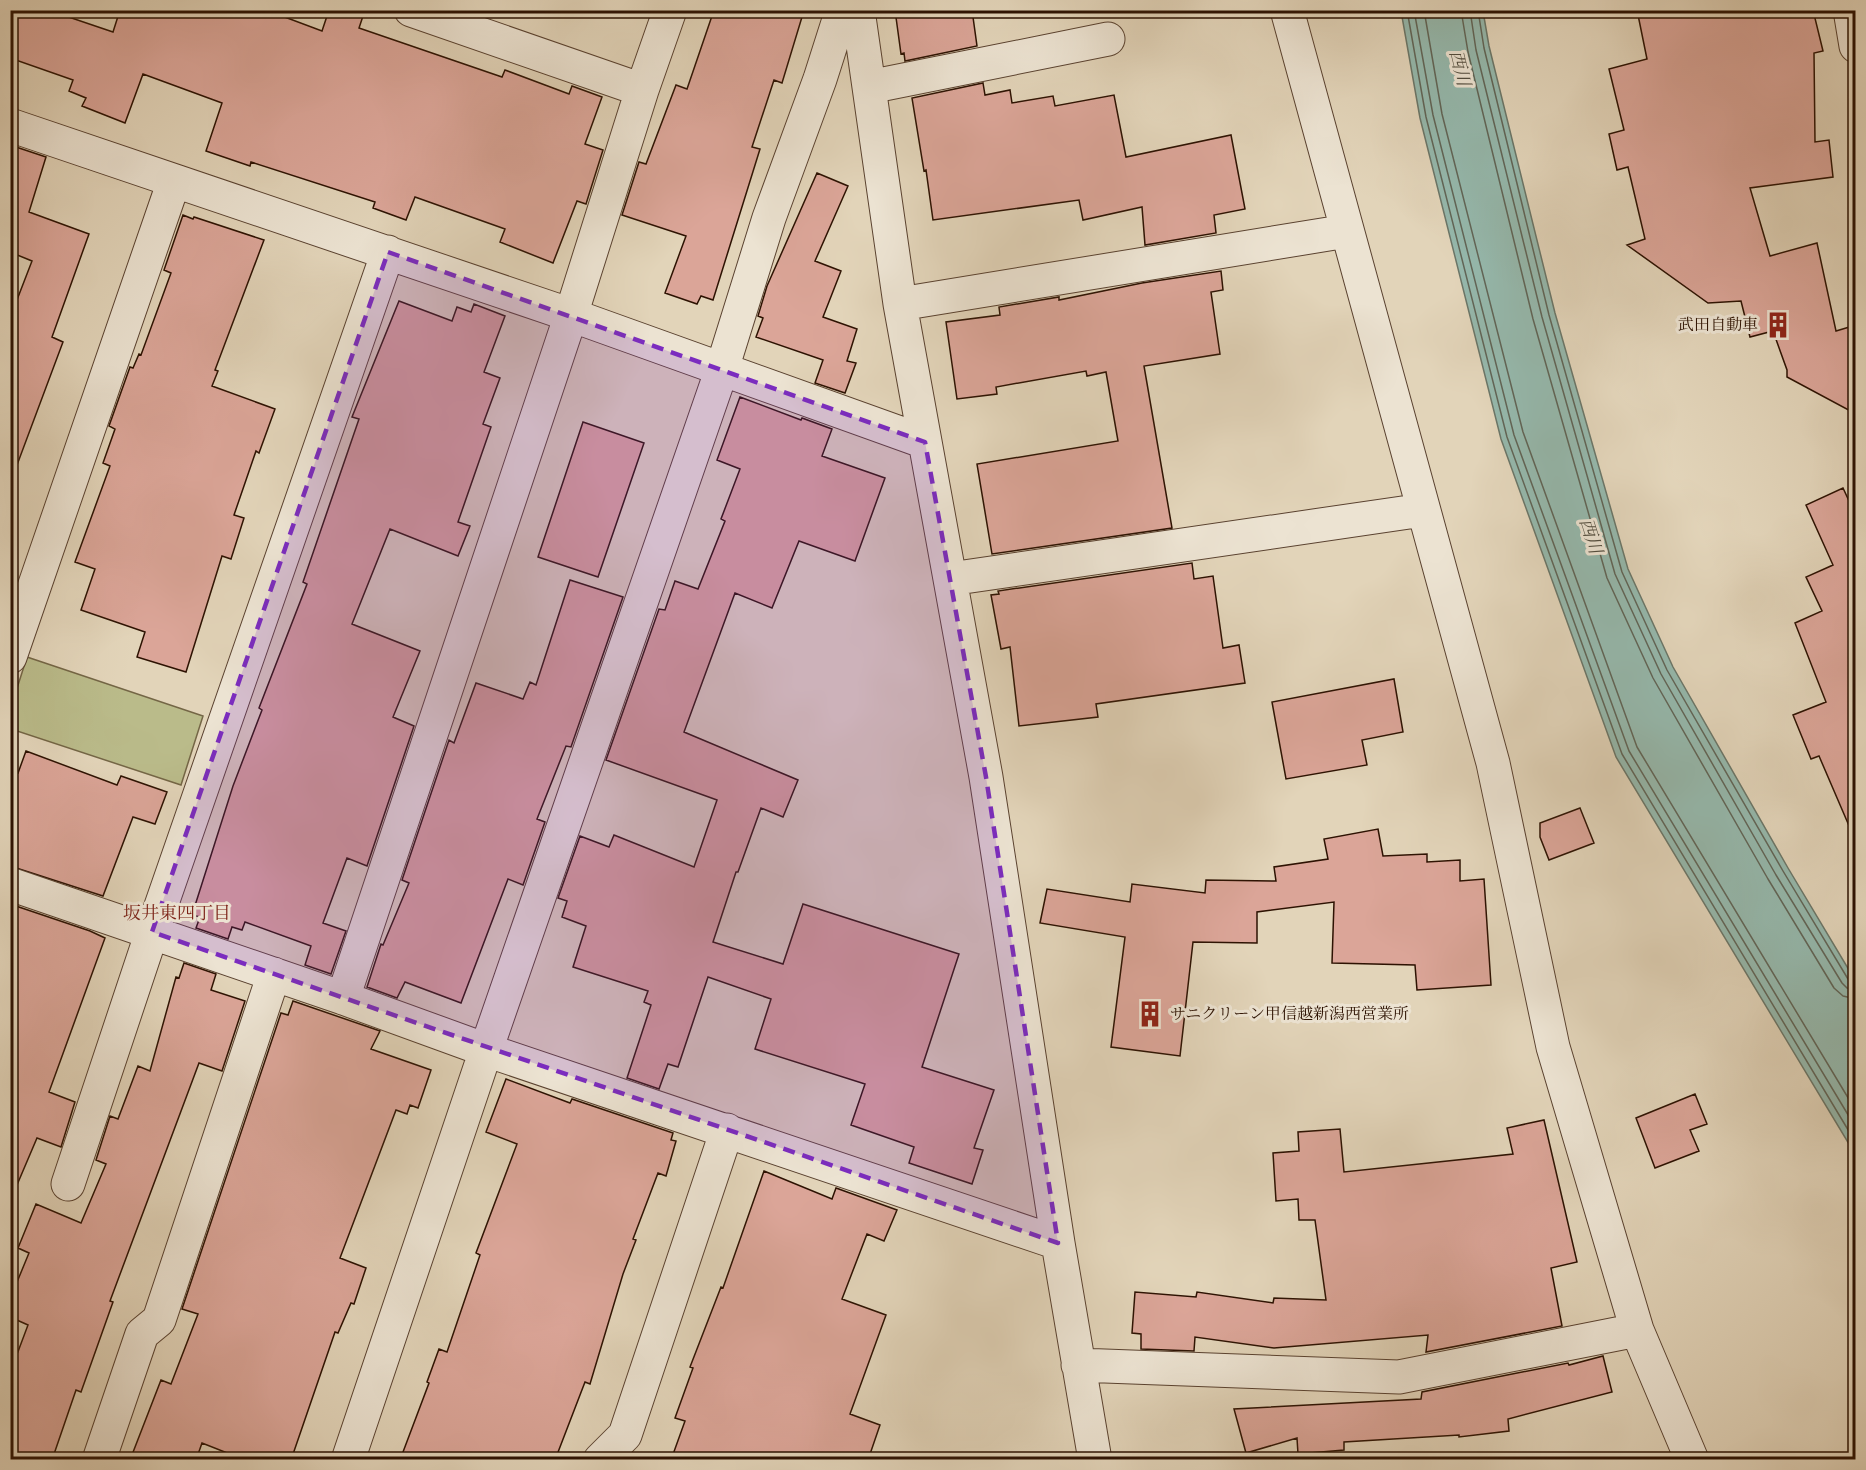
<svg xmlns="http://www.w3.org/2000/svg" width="1866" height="1470" viewBox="0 0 1866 1470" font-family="Alegreya,'Noto Serif JP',serif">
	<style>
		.green { fill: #babb8a; stroke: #746646; stroke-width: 1.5 }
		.water { fill: #95b8ac; stroke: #6b7668; stroke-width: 1.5 }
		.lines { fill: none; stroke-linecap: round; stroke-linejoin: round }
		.shore { stroke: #616557; stroke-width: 1.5 }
		.building { fill: #dba598; stroke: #2d1202; stroke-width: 1.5 }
		.street-casing { stroke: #5a4230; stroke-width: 35 }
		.street { stroke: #ece3d2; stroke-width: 33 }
		.marked { fill: #7b2cbf; fill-opacity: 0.2; stroke: #7b2cbf; stroke-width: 4.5; stroke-dasharray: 12 8; stroke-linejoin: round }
		.labels { text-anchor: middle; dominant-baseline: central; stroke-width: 6; stroke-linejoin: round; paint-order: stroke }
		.poi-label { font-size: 16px; fill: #2d1202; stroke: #ece3d2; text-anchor: end }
		.water-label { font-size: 18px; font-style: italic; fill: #514c3e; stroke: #ece3d2 }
		.neighbourhood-label { font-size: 18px; fill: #7a1f14; stroke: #ece3d2 }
	</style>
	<rect width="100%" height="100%" fill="#e2d4b9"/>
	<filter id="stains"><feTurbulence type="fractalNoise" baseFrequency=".00333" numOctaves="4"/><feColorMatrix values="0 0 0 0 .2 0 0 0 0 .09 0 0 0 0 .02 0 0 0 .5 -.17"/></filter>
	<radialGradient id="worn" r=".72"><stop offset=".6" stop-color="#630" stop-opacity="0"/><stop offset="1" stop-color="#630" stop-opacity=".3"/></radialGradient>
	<!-- green -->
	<path class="green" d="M 27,657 L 203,716 L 181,785 L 11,729 L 11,707 Z"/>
	<!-- water -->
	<path class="water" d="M 1401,11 L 1483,11 L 1489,46 L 1555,313 L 1628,569 L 1673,667 L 1788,868 L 1855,980 L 1855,1154 L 1616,757 L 1501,439 L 1420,118 Z"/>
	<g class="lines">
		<!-- shore -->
		<path class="shore" d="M 1407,10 L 1426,117 L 1507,437 L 1622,754 L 1856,1143
			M 1414,10 L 1433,115 L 1514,435 L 1629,751 L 1856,1128
			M 1424,10 L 1442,114 L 1523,432 L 1637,747 L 1856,1111
			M 1461,10 L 1468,52 L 1533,319 L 1607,578 L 1653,678 L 1768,879 L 1834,988 L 1843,996 L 1856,999
			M 1470,10 L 1476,50 L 1542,317 L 1615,574 L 1661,674 L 1776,875 L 1842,983 L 1847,988 L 1856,990
			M 1478,10 L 1484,48 L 1549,315 L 1622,572 L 1667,670 L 1783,871 L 1848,979 L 1856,982"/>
	</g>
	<!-- building -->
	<path class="building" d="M 15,10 L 48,10 L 113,32 L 120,10 L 266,10 L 322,31 L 329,10 L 365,10 L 359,28 L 502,77 L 505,70 L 569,94 L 572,86 L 602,97 L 585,144 L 603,150 L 586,204 L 577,201 L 553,263 L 500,242 L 505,229 L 415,197 L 406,220 L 373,208 L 375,202 L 251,162 L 250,166 L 206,151 L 222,103 L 143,74 L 125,123 L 82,106 L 86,98 L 69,91 L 73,80 L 10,58 L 10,24 Z
		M 714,10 L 782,10 L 802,17 L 782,83 L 774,80 L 752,147 L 760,149 L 713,300 L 701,296 L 697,304 L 665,293 L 686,236 L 622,215 L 639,162 L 646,164 L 676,85 L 687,89 Z
		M 895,10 L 972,10 L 977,46 L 905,61 L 904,53 L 901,54 Z
		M 1637,10 L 1813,10 L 1823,51 L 1814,53 L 1815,142 L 1829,140 L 1833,177 L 1750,188 L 1770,256 L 1817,243 L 1836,331 L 1856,325 L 1856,414 L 1787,377 L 1787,370 L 1773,331 L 1750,337 L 1741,301 L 1708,303 L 1627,245 L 1645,239 L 1628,167 L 1617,170 L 1609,134 L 1624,130 L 1609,69 L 1647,59 Z
		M 983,83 L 985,95 L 1010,90 L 1012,103 L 1053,96 L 1055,106 L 1114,95 L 1126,157 L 1231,135 L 1245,209 L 1214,215 L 1216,233 L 1145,245 L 1142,207 L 1083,220 L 1079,200 L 933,220 L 926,170 L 924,171 L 912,98 Z
		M 10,145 L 46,157 L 29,212 L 89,234 L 52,337 L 63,342 L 14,473 L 10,473 L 10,318 L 32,261 L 10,252 Z
		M 817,173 L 848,186 L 815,261 L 841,271 L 823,317 L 857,329 L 847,361 L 856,363 L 845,393 L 815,383 L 823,360 L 756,337 L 763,318 L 758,316 L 767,286 Z
		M 183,215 L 193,219 L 194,217 L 264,240 L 215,370 L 218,371 L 212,386 L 275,409 L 259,453 L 256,451 L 234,515 L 244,518 L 231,559 L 222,556 L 186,672 L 137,657 L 145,632 L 81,610 L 95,569 L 75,562 L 110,466 L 103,463 L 115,429 L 109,426 L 130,367 L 133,368 L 139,354 L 141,355 L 171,273 L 164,270 Z
		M 1221,271 L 1223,290 L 1211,292 L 1220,354 L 1144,366 L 1172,528 L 992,554 L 977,464 L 1118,441 L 1106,372 L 1087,376 L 1086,371 L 996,387 L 997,394 L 957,399 L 946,322 L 1000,315 L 999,307 L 1059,297 L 1059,300 L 1142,283 Z
		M 399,301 L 452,321 L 457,307 L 471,312 L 474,304 L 505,316 L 484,372 L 500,378 L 483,424 L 491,427 L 458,522 L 470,526 L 458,556 L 390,529 L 352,624 L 420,651 L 393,717 L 414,726 L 367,866 L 347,858 L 323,923 L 346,931 L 331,974 L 305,965 L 311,946 L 245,922 L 242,930 L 232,927 L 228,939 L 196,928 L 200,917 L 192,915 L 233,786 L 262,710 L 259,708 L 307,584 L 303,582 L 359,419 L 352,417 Z
		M 740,397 L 801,420 L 802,418 L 832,429 L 822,456 L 885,478 L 855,561 L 799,541 L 772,608 L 735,593 L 684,732 L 798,780 L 783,817 L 761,808 L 738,872 L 736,872 L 713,942 L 783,964 L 803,904 L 959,954 L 922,1067 L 994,1090 L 974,1148 L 983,1150 L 972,1184 L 909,1163 L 914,1147 L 851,1125 L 865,1084 L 755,1049 L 771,999 L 708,977 L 678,1067 L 668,1064 L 659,1089 L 627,1078 L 651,1005 L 644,1002 L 648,991 L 573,967 L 586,926 L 562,917 L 567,901 L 558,898 L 580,836 L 609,847 L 614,835 L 694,867 L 717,800 L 606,760 L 659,609 L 665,610 L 675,581 L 698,589 L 725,521 L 721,519 L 740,469 L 717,460 Z
		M 583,422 L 644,443 L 598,577 L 538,557 Z
		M 1843,488 L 1856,516 L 1856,842 L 1819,756 L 1811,759 L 1793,715 L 1826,702 L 1795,623 L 1822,611 L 1806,577 L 1833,565 L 1806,505 Z
		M 1192,563 L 1194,579 L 1213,576 L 1223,648 L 1239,645 L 1245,683 L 1096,704 L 1098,717 L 1019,726 L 1010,647 L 1001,649 L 991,595 L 999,594 L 998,591 Z
		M 570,580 L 623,597 L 571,747 L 566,746 L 537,819 L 545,822 L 523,885 L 508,879 L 461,1003 L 405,982 L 397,998 L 367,987 L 381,944 L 383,945 L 409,883 L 402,880 L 449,740 L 454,743 L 476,683 L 523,699 L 530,682 L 536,685 Z
		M 1394,679 L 1403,732 L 1362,740 L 1367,765 L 1286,779 L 1272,702 Z
		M 26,751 L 117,785 L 121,776 L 167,792 L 155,824 L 133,817 L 103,896 L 10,866 L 10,771 L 18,773 Z
		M 1580,808 L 1594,843 L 1549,860 L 1540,837 L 1540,823 Z
		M 1378,829 L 1383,856 L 1427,854 L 1427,862 L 1460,860 L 1460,881 L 1484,879 L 1491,985 L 1417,990 L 1415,965 L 1332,963 L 1334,902 L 1257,912 L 1257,943 L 1193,942 L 1180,1056 L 1111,1047 L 1125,937 L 1040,923 L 1047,889 L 1130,902 L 1132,884 L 1205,893 L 1206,880 L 1276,881 L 1274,867 L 1328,859 L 1324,839 Z
		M 10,904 L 90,931 L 105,938 L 49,1092 L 75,1102 L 61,1147 L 37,1138 L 11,1199 Z
		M 184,963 L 216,974 L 211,990 L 245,1001 L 222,1071 L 199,1063 L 110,1301 L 113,1302 L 81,1392 L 76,1390 L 52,1460 L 10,1460 L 10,1373 L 28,1325 L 10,1317 L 10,1299 L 29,1253 L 18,1248 L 36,1204 L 81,1223 L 106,1164 L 96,1160 L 110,1116 L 118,1119 L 138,1066 L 150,1071 L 176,977 L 179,978 Z
		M 293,1001 L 380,1031 L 371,1049 L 431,1070 L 418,1108 L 410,1105 L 407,1114 L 396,1110 L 340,1258 L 366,1268 L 354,1304 L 351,1303 L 338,1333 L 335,1332 L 291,1460 L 245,1460 L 202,1443 L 196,1460 L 130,1460 L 161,1380 L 171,1384 L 198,1314 L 182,1309 L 281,1013 L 288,1015 Z
		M 506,1079 L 570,1103 L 572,1099 L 673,1133 L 671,1140 L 676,1141 L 666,1176 L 658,1173 L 633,1239 L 636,1240 L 623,1274 L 590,1384 L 585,1382 L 555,1460 L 400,1460 L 429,1383 L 427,1382 L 439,1349 L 447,1352 L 480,1255 L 476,1253 L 517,1144 L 486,1132 Z
		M 1695,1094 L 1707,1124 L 1690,1130 L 1699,1151 L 1655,1168 L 1636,1118 Z
		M 1544,1120 L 1577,1262 L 1551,1268 L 1562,1326 L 1426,1352 L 1428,1335 L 1274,1348 L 1195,1337 L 1194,1351 L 1141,1349 L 1141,1334 L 1132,1333 L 1135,1292 L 1196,1297 L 1197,1292 L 1273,1303 L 1274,1298 L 1326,1300 L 1315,1220 L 1299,1220 L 1298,1199 L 1276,1201 L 1273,1153 L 1299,1151 L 1298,1132 L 1340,1129 L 1344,1172 L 1513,1154 L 1507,1128 Z
		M 764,1171 L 832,1199 L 836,1188 L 897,1210 L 884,1241 L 867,1234 L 842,1299 L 886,1315 L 850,1414 L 880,1425 L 868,1460 L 671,1460 L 685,1421 L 675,1418 L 693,1368 L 690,1367 L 721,1287 L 723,1288 Z
		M 1603,1356 L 1612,1392 L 1508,1419 L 1509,1431 L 1459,1437 L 1459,1435 L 1344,1442 L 1344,1450 L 1298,1454 L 1297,1438 L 1246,1453 L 1234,1409 L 1421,1399 L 1422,1392 L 1568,1363 L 1569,1365 Z"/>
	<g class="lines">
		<!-- street casing -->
		<g class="street-casing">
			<path id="street" d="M 411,10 L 642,90
				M 858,10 L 900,304 L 986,777 L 1058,1243 L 1095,1460
				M 1287,10 L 1493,763 L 1553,1047 L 1637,1330 L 1692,1460
				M 1850,10 L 1856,46
				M 869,87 L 1108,39
				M 10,125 L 571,315 L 925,442
				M 900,304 L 1347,231
				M 950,579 L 1423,510
				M 10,657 L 174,181
				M 10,884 L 343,998 L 486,1050 L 1058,1243
				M 343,998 L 571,315 L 642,90 L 670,10
				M 68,1184 L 152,932 L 388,252
				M 1078,1365 L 1399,1377 L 1637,1330
				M 99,1460 L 142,1334 L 159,1320 L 274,974
				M 348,1460 L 486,1050 L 722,369 L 769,218 L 820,79 L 842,10
				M 600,1460 L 625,1435 L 727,1130"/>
		</g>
		<!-- street -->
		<use href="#street" class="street"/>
	</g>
	<!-- marked area -->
	<path class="marked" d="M 388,252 L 925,442 L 986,777 L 1058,1243 L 152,932 Z"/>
	<!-- icons -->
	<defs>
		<g id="building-bare" transform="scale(2.07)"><path d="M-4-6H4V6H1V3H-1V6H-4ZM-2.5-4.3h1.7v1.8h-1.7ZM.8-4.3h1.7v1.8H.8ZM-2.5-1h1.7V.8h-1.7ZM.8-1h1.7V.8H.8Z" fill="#8f2418" stroke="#ece3d2" stroke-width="2.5" paint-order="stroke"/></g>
	</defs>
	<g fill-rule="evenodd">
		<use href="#building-bare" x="1778" y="325"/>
		<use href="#building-bare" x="1150" y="1014"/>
	</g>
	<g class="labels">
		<!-- poi labels -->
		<g class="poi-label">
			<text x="1758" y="325">武田自動車</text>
			<text x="1170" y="1014" text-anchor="start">サニクリーン甲信越新潟西営業所</text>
		</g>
		<!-- water labels -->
		<g class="water-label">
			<text transform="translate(1460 68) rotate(76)">西川</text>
			<text transform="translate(1591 536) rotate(72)">西川</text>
		</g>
		<!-- neighbourhood labels -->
		<g class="neighbourhood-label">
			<text x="177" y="913">坂井東四丁目</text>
		</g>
	</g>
	<!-- margin -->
	<rect width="1866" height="1470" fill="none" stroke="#e2d4b9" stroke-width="36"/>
	<rect x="12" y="12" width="1842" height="1446" fill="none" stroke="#2d1202" stroke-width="3"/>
	<rect x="18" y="18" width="1830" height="1434" fill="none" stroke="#2d1202" stroke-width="1.5"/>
	<rect width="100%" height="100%" filter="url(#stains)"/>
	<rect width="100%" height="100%" fill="url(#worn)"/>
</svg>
